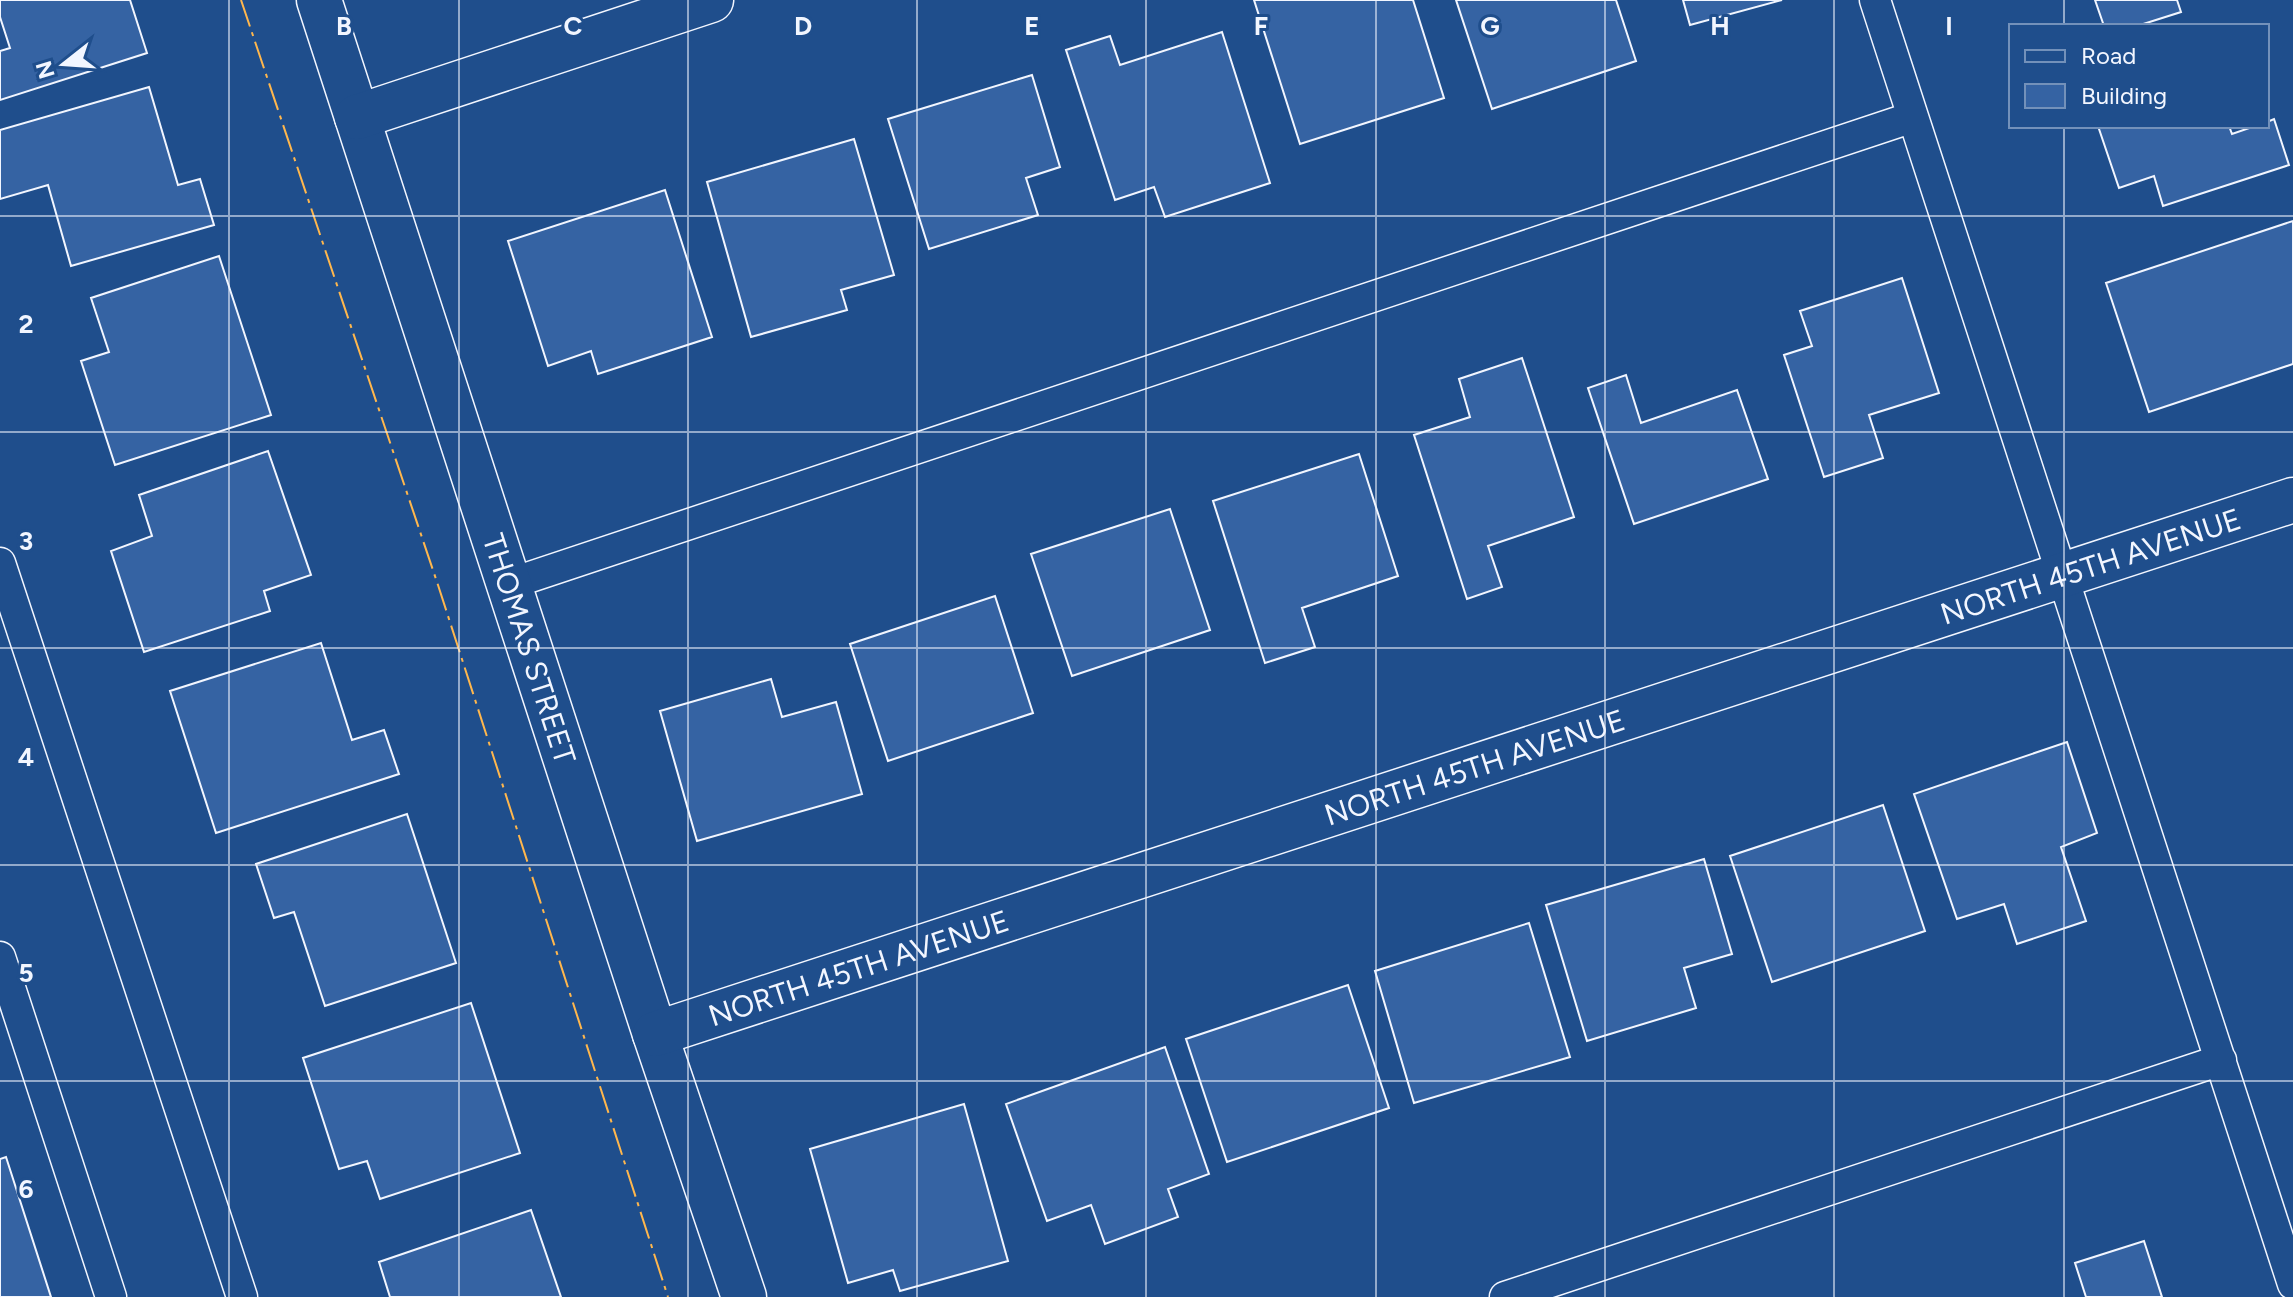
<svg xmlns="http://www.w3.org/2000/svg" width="2293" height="1297" viewBox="0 0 2293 1297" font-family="Figtree,sans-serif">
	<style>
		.building { fill: #3563a3; stroke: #f2f6ff; stroke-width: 2 }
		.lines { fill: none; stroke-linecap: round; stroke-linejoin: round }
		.lane-casing { stroke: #f2f6ff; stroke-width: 33 }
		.street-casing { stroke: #f2f6ff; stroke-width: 47 }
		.lane { stroke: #1f4e8c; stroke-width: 30 }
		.street { stroke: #1f4e8c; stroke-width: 44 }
		.power { stroke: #ffb74d; stroke-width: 2; stroke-dasharray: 28 6 4 6; stroke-linecap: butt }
		.grid { fill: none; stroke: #f2f6ff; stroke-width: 2; stroke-opacity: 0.55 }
		.labels { text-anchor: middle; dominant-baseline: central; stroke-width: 6; stroke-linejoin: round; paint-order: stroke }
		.street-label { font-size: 30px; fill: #f2f6ff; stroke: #1f4e8c }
		.grid-label { font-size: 26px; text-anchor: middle; font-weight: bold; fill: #f2f6ff; stroke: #1f4e8c; stroke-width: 6; stroke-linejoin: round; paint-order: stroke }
	</style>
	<rect width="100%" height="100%" fill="#1f4e8c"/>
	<!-- building -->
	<path class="building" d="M 0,0 L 130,0 L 147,53 L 0,100 L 0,51 L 10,48 L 0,17 Z
		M 1254,0 L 1413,0 L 1444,98 L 1300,144 Z
		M 1456,0 L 1616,0 L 1636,61 L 1492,109 Z
		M 1683,0 L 1782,0 L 1690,25 Z
		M 2095,0 L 2177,0 L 2181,12 L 2137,26 L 2104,26 Z
		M 1222,32 L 1270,183 L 1165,217 L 1154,187 L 1115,200 L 1066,50 L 1110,36 L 1120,65 Z
		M 1032,75 L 1060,167 L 1026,178 L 1038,215 L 929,249 L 888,119 Z
		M 149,87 L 178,185 L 200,179 L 214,225 L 71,266 L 48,185 L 0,199 L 0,130 Z
		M 2274,119 L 2289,165 L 2163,206 L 2154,176 L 2119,188 L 2098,126 L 2229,126 L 2232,134 L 2255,126 L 2267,126 L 2267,122 Z
		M 854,139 L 894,275 L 841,290 L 847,310 L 751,337 L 707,182 Z
		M 665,190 L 712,337 L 598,374 L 591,351 L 548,366 L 508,241 Z
		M 2293,221 L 2293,364 L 2149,412 L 2106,283 Z
		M 219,256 L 271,415 L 115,465 L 81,361 L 109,352 L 91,298 Z
		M 1902,278 L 1939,393 L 1869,415 L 1883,458 L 1824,477 L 1784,355 L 1812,346 L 1800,311 Z
		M 1522,358 L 1574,517 L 1488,546 L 1502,587 L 1467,599 L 1414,435 L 1470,417 L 1459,379 Z
		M 1626,375 L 1641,423 L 1737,390 L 1768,479 L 1634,524 L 1588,388 Z
		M 268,451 L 311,575 L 264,591 L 270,611 L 144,652 L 111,551 L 152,536 L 139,495 Z
		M 1359,454 L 1398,576 L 1302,608 L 1315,647 L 1265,663 L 1213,501 Z
		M 1170,509 L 1210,630 L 1072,676 L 1031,554 Z
		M 995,596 L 1033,713 L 888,761 L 850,644 Z
		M 321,643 L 352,740 L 384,730 L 399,774 L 216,833 L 170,691 Z
		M 771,679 L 782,717 L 836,702 L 862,794 L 697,841 L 660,711 Z
		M 2067,742 L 2097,833 L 2061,847 L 2086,921 L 2017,944 L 2004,904 L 1957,919 L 1914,794 Z
		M 1883,805 L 1925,931 L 1772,982 L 1730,856 Z
		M 407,814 L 456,963 L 325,1006 L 294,912 L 274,918 L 256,864 Z
		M 1704,859 L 1732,954 L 1684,968 L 1696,1008 L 1587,1041 L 1546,905 Z
		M 1529,923 L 1570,1057 L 1414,1103 L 1375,971 Z
		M 1348,985 L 1389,1108 L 1227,1162 L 1186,1039 Z
		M 471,1003 L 520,1153 L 380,1199 L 367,1161 L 339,1169 L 303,1058 Z
		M 1165,1047 L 1209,1174 L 1168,1189 L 1178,1217 L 1105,1244 L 1091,1205 L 1047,1221 L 1006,1104 Z
		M 964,1104 L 1008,1261 L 900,1291 L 893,1270 L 848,1283 L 810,1149 Z
		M 6,1157 L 51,1297 L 0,1297 L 0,1159 Z
		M 531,1210 L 561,1297 L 390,1297 L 379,1262 Z
		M 2144,1241 L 2162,1297 L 2086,1297 L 2075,1263 Z"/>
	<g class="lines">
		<!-- lane casing -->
		<g class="lane-casing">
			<path id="lane" d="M 1875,0 L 2293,1284
				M 0,563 L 242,1297
				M 509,584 L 1913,117
				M 0,957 L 111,1297
				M 1505,1297 L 2221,1060"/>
		</g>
		<!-- street casing -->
		<g class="street-casing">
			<g id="street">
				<path id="s1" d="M 319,0 L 655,1034 L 744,1297"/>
				<path d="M 357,117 L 711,0"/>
				<path id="s2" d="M 655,1034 L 2293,500"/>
			</g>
		</g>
		<!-- lane -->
		<use href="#lane" class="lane"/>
		<!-- street -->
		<use href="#street" class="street"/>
		<!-- power -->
		<path class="power" d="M 241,0 L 438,585 L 668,1297"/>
	</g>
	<!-- grid -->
	<path class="grid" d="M 229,0 L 229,1297M 459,0 L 459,1297M 688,0 L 688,1297M 917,0 L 917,1297M 1146,0 L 1146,1297M 1376,0 L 1376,1297M 1605,0 L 1605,1297M 1834,0 L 1834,1297M 2064,0 L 2064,26M 2064,126 L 2064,1297M 0,216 L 2293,216M 0,432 L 2293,432M 0,648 L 2293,648M 0,865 L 2293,865M 0,1081 L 2293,1081"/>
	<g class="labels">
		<!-- street labels -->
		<g class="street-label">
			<text stroke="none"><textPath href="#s2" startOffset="1510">NORTH 45TH AVENUE</textPath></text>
			<text stroke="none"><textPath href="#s1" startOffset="682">THOMAS STREET</textPath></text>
			<text stroke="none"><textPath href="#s2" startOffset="862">NORTH 45TH AVENUE</textPath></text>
			<text stroke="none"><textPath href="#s2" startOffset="214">NORTH 45TH AVENUE</textPath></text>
		</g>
	</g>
	<g class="grid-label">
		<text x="344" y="35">B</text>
		<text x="573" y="35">C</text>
		<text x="803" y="35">D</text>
		<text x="1032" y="35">E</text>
		<text x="1261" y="35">F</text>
		<text x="1490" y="35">G</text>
		<text x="1720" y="35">H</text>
		<text x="1949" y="35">I</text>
		<text x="26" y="333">2</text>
		<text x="26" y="550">3</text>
		<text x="26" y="766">4</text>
		<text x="26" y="982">5</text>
		<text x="26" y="1198">6</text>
	</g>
	<!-- legend -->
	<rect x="2009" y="24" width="260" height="104" fill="#1f4e8c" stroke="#7391ba" stroke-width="2"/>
	<rect x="2025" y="50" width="40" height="12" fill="#1f4e8c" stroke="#7391ba" stroke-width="2"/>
	<text x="2081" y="64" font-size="24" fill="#f2f6ff">Road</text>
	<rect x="2025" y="84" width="40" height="24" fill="#3563a3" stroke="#7391ba" stroke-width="2"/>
	<text x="2081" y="104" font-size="24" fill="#f2f6ff">Building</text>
	<!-- north arrow -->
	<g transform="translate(64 64) rotate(253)" stroke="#1f4e8c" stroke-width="6" paint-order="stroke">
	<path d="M0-6L14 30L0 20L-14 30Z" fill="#f2f6ff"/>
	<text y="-12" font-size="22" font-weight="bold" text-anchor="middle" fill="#f2f6ff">N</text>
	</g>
</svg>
